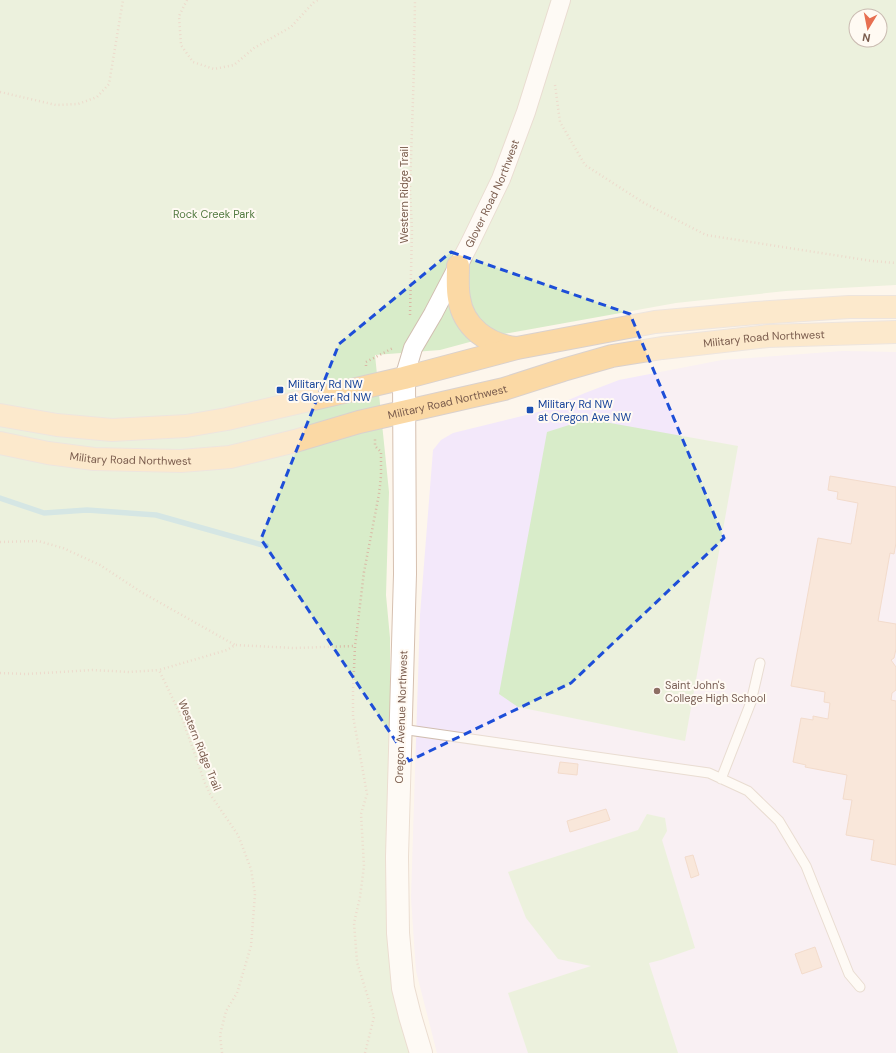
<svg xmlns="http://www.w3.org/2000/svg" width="896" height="1053" viewBox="0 0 896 1053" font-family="'DM Sans',sans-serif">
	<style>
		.education { fill: #f3e8fa }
		.green { fill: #d8ecc9; fill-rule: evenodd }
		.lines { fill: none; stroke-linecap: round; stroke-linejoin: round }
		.stream { stroke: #a5d3da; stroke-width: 5.5 }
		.building { fill: #f3d5c3; stroke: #e6bba3 }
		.lane-casing { stroke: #d1beb0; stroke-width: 11 }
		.street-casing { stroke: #d1beb0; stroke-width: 20 }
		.secondary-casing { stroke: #d6c0b0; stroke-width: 24 }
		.primary-casing { stroke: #dad1cd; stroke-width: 24 }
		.path { stroke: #d9b8a5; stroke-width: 2.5; stroke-dasharray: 1 3; stroke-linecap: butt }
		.lane { stroke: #fff; stroke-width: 9 }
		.street { stroke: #fff; stroke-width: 18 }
		.secondary { stroke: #fff; stroke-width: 22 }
		.primary { stroke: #fbd9a5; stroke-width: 22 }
		.marked { fill: none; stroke: #1d4ed8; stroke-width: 3; stroke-dasharray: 8 5; stroke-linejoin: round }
		.transit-dot { fill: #1a4fb4; stroke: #fffaf3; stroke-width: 1.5 }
		.education-dot { fill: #8d6e63; stroke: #fffaf3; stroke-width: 1.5 }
		.labels { text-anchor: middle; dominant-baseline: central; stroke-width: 4; stroke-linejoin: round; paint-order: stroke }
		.street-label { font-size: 11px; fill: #7a5c4d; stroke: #fffaf3 }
		.park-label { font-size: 11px; fill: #537a41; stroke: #fffaf3 }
		.transit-label { font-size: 11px; fill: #164399; stroke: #fffaf3; text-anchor: start }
		.education-label { font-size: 11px; fill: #785e54; stroke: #fffaf3; text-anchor: start }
	</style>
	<rect width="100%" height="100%" fill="#fdf6ec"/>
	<!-- education -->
	<path class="education" d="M 843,351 L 896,352 L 896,1053 L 437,1053 L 416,971 L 411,898 L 420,615 L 433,450 L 441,440 L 453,433 L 542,411 L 585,393 L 619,380 L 722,360 Z"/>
	<!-- green -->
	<path class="green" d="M 0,0 L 896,0 L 896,285 L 786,291 L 676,303 L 492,336 L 440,350 L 375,355 L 389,492 L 386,595 L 390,638 L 390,750 L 412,1053 L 0,1053 ZM 856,16 L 880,16 L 880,40 L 856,40 Z
		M 588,419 L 738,446 L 685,741 L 518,707 L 499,694 L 547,432 Z
		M 647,814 L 665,818 L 667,831 L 662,840 L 695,948 L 661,960 L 649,963 L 678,1053 L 528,1053 L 508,993 L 591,966 L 558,959 L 526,918 L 508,872 L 638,830 Z"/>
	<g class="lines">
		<!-- stream -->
		<path class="stream" d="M 0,498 L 44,513 L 87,510 L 156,515 L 266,546"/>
	</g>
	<!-- building -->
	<path class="building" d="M 830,476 L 896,487 L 896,543 L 894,554 L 890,553 L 878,621 L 896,624 L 896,649 L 894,658 L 891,660 L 896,667 L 896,690 L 892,693 L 891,700 L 896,701 L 896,865 L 871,860 L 874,840 L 846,835 L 852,800 L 843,799 L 847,775 L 805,767 L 806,765 L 793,762 L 801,718 L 813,720 L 813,716 L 828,719 L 830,703 L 824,702 L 825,692 L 791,686 L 818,538 L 851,544 L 858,503 L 837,499 L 838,492 L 828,490 Z
		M 560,762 L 578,764 L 577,775 L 558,773 Z
		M 606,809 L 610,820 L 570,832 L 567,821 Z
		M 693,855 L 699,875 L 691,878 L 685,857 Z
		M 815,947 L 822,967 L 802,974 L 795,954 Z"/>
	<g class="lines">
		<!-- lane casing -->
		<g class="lane-casing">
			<path id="lane" d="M 401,729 L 709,773 L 748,791 L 779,821 L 806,866 L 849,974 L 860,987
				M 721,779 L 751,702 L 760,663"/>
		</g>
		<!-- street casing -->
		<g class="street-casing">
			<g id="street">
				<path id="s1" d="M 404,378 L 413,348 L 433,314 L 470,243 L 501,179 L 526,112 L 561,0"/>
			</g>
		</g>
		<!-- secondary casing -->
		<g class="secondary-casing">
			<path id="secondary" d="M 404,378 L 405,574 L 397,857 L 398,933 L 403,988 L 410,1016 L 421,1053"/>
		</g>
		<!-- primary casing -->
		<g class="primary-casing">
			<g id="primary">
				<path d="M 458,266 C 458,277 457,288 459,298 C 463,327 488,345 516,348"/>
				<path d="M 0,415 L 57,425 L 112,430 L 186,426 L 227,419 L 404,378 L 517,348 L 655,322 L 756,313 L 849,307 L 896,307"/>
				<path id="s2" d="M 0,443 L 48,453 L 94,459 L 181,461 L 230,457 L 295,441 L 359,422 L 504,389 L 563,370 L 612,356 L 662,348 L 768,336 L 896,332"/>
			</g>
		</g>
		<!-- path -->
		<path class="path" d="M 187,0 L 179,16 L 181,45 L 193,62 L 214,69 L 234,65 L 254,48 L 291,27 L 314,2 L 318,0
			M 555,85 L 560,122 L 585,165 L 644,203 L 706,235 L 872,261 L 896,263
			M 0,92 L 56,105 L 78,104 L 97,97 L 109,84 L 123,0
			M 410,315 L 412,230 L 410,190 L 414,67 L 415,0
			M 366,366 L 366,362 L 393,348
			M 0,542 L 38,541 L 63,548 L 100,565 L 141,592 L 235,645
			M 0,673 L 26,674 L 93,670 L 129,672 L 159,670
			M 222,1053 L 220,1035 L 226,1011 L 237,993 L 251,946 L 255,894 L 251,869 L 238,835 L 210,794 L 205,783 L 182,718 L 159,670 L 227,650 L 235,645 L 294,648 L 355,646
			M 365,1053 L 374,1017 L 357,962 L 354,923 L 360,897 L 364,866 L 361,814 L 367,794 L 353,716 L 353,691 L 355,646 L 364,572 L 379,494 L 381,476 L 381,452 L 375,446 L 375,439"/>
		<!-- lane -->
		<use href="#lane" class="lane"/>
		<!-- street -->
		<use href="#street" class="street"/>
		<!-- secondary -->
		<use href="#secondary" class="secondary"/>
		<!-- primary -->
		<use href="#primary" class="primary"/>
	</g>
	<!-- marked area -->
	<path d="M0 0H896V1053H0ZM 451,252 L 630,314 L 724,538 L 571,683 L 409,761 L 261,539 L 339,344 Z" fill="#fdf6ec" fill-opacity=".55" fill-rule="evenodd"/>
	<path class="marked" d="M 451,252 L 630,314 L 724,538 L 571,683 L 409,761 L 261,539 L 339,344 Z"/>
	<!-- markers -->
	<g class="transit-dot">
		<rect x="276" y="386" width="8" height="8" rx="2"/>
		<rect x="526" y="406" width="8" height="8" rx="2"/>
	</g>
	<circle class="education-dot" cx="657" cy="691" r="4"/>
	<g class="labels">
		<!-- street labels -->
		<g class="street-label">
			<text stroke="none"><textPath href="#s1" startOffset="205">Glover Road Northwest</textPath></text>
			<text transform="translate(404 195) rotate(-90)">Western Ridge Trail</text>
			<text stroke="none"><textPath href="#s2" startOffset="780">Military Road Northwest</textPath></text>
			<text stroke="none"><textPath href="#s2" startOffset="456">Military Road Northwest</textPath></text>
			<text stroke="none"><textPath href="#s2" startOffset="132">Military Road Northwest</textPath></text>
			<text transform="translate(401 717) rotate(-88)">Oregon Avenue Northwest</text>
			<text transform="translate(200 745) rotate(68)">Western Ridge Trail</text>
		</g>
		<!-- park labels -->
		<g class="park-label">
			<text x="214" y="214">Rock Creek Park</text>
		</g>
		<!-- transit labels -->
		<g class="transit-label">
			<text x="288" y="384">Military Rd NW<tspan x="288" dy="13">at Glover Rd NW</tspan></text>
			<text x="538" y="404">Military Rd NW<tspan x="538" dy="13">at Oregon Ave NW</tspan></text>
		</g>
		<!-- education labels -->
		<g class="education-label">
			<text x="665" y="685">Saint John's<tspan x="665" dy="13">College High School</tspan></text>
		</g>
	</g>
	<!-- north arrow -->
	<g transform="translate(868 28) rotate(190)"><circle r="19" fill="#fffaf3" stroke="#cabbb1"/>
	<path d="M0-3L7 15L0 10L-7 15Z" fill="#e76f51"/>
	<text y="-6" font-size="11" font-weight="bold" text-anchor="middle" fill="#7a5c4d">N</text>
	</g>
</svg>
